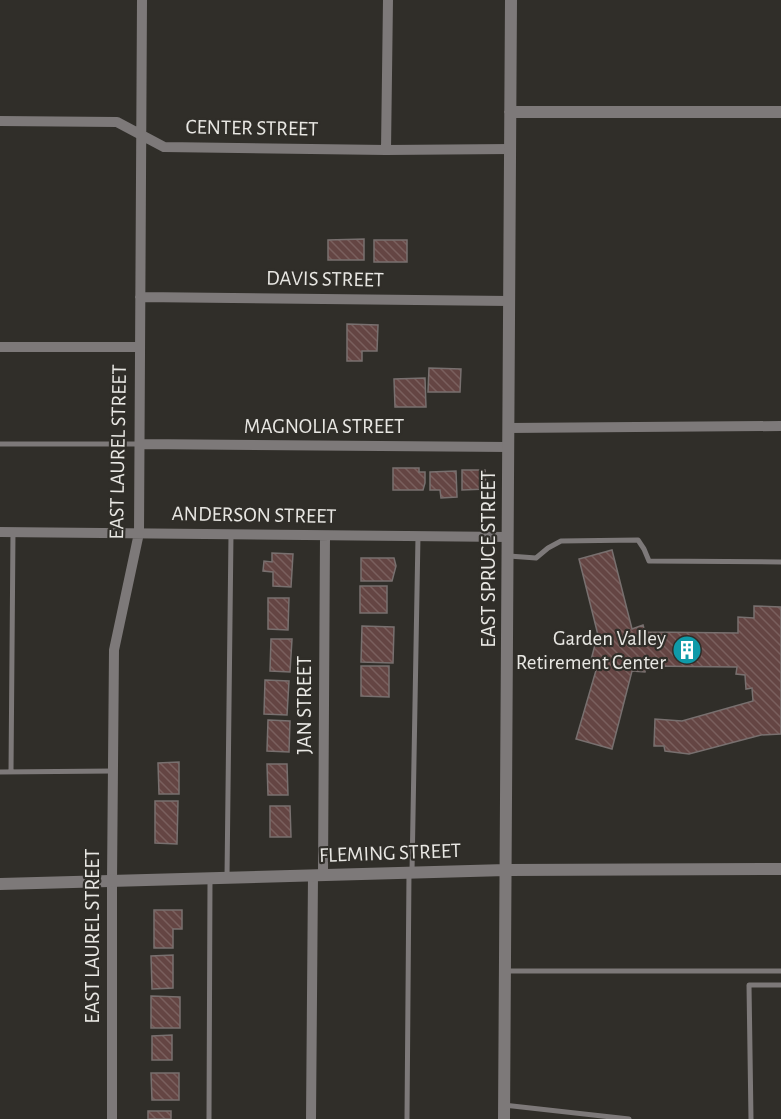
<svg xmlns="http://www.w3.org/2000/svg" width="781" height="1119" viewBox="0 0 781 1119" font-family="'Alegreya Sans',sans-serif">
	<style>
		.building { fill: url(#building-back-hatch); stroke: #78706f; stroke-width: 1.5 }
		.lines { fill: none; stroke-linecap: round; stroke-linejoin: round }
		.service { stroke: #7d7979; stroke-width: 5 }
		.minor { stroke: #7d7979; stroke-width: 10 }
		.tertiary { stroke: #7d7979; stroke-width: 12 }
		.labels { text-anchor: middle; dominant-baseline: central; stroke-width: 4.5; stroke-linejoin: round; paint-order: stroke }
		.street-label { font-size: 21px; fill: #e8e7e3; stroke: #302e29 }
		.poi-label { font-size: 21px; fill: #e8e7e3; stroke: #302e29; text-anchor: end }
	</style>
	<defs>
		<pattern id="building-back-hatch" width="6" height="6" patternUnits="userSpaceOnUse" patternTransform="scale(1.5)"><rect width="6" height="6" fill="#644543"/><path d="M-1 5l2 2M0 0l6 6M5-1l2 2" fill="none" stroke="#7a605e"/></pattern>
	</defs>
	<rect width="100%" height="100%" fill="#302e29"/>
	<!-- building -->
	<path class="building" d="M 364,239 L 364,260 L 328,260 L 328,240 Z
		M 374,240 L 407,240 L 407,262 L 374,262 Z
		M 347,324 L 378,325 L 377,351 L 362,351 L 362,361 L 347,361 Z
		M 429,368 L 461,369 L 460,392 L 428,392 Z
		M 425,378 L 426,407 L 395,407 L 394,379 Z
		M 393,468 L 419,468 L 419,472 L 425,472 L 425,483 L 423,490 L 393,490 Z
		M 462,470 L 485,470 L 486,489 L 462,490 Z
		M 456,471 L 457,497 L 441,498 L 440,490 L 430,490 L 430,472 Z
		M 612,550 L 632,629 L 643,625 L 645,632 L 738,633 L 738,617 L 754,618 L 754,606 L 781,607 L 781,734 L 761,735 L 689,754 L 665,751 L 664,746 L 654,746 L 655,719 L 682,721 L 753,701 L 752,688 L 746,689 L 745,675 L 736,674 L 737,667 L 646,666 L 645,672 L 632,671 L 612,749 L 576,739 L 597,667 L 596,661 L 591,660 L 596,641 L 599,639 L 579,559 Z
		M 272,553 L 293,554 L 291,587 L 273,586 L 273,572 L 263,571 L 264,561 L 272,562 Z
		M 361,558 L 394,558 L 396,566 L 392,581 L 361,581 Z
		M 360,586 L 387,586 L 387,613 L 360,613 Z
		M 268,598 L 289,598 L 288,630 L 268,629 Z
		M 362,626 L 394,627 L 393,663 L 361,662 Z
		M 271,639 L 292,639 L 290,672 L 270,671 Z
		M 361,666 L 389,666 L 389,697 L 361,696 Z
		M 265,680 L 289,681 L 287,715 L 264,714 Z
		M 268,720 L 290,721 L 289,752 L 267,751 Z
		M 179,762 L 179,794 L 159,794 L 158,763 Z
		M 267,764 L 287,764 L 288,795 L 268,795 Z
		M 155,801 L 178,801 L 177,844 L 155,843 Z
		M 270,806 L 290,806 L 291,837 L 270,837 Z
		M 154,910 L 182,910 L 182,929 L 173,929 L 173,948 L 154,948 Z
		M 173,955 L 173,988 L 152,989 L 151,956 Z
		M 151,996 L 180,997 L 180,1028 L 151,1028 Z
		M 172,1035 L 172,1060 L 152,1060 L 152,1036 Z
		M 151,1073 L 179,1073 L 179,1100 L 152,1100 Z
		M 148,1111 L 171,1111 L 171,1119 L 148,1119 Z"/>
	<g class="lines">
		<!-- service -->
		<path class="service" d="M 0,444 L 139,444
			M 509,556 L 536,558 L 548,548 L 561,541 L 638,540 L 644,549 L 649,561 L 781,562
			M 0,772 L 113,771
			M 11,772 L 13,532
			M 412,872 L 418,536
			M 227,878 L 231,534
			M 506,971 L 781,971
			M 504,1105 L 629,1119
			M 209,1119 L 210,880
			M 407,1119 L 409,872
			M 751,1119 L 749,985 L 781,985"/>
		<!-- minor -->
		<path class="minor" d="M 0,121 L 117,122 L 164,147 L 386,150 L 510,149
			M 386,150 L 388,0
			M 140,297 L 509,301
			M 0,347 L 140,347
			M 508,428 L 781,426
			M 139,444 L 508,447
			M 0,532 L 508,537
			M 323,875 L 325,536
			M 112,1119 L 112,881 L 114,650 L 139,533 L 142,0
			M 311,1119 L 313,875"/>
		<!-- tertiary -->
		<path class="tertiary" d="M 510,112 L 781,112
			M 0,884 L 506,870 L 781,869
			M 504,1119 L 511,0"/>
	</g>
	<!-- icons -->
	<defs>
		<g id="building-disc" transform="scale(1.5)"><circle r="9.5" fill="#0f9aa8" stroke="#302e29"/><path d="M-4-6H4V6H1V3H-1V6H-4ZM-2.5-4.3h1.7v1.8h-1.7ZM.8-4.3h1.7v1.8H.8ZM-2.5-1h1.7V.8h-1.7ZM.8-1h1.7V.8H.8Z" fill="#fff"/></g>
	</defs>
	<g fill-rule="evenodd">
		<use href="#building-disc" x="687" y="650"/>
	</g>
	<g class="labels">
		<!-- street labels -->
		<g class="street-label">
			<text transform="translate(252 128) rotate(1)">CENTER STREET</text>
			<text transform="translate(325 279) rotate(1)">DAVIS STREET</text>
			<text x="324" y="426">MAGNOLIA STREET</text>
			<text transform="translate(118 452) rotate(-89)">EAST LAUREL STREET</text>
			<text transform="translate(254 515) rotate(1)">ANDERSON STREET</text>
			<text transform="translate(488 559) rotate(-90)">EAST SPRUCE STREET</text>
			<text transform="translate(304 705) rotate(-90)">JAN STREET</text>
			<text transform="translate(390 853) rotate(-2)">FLEMING STREET</text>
			<text transform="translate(92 936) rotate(-90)">EAST LAUREL STREET</text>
		</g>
		<!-- poi labels -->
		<g class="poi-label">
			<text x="666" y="638">Garden Valley<tspan x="666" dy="24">Retirement Center</tspan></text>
		</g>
	</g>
</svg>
